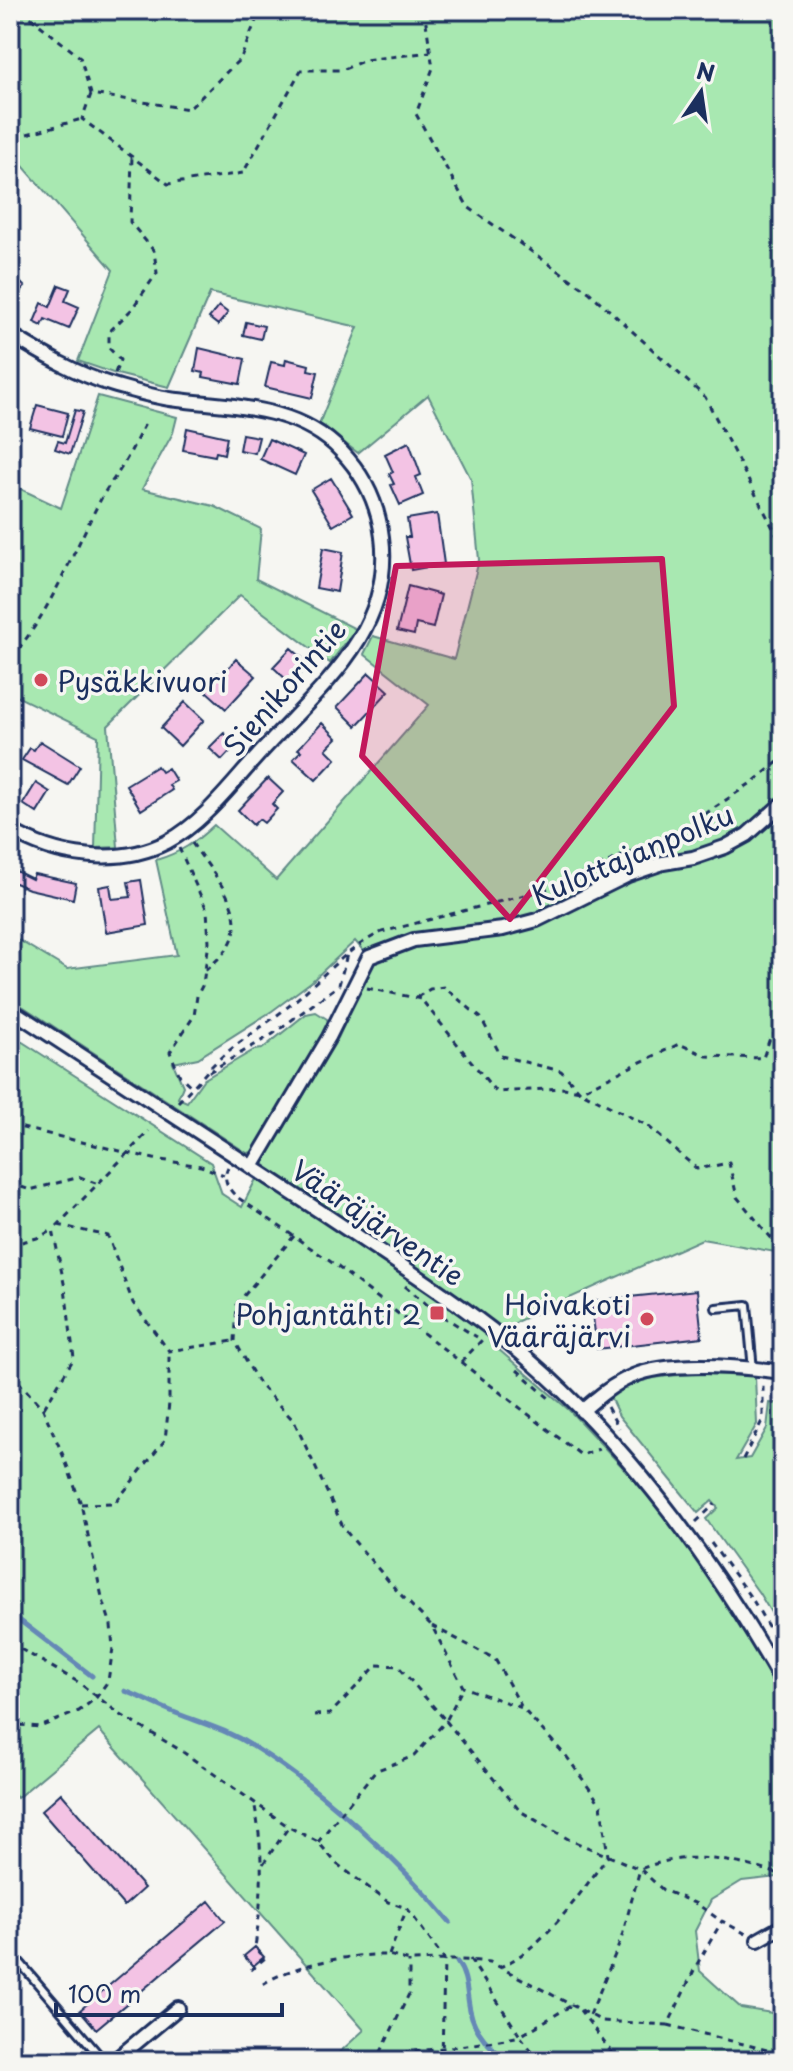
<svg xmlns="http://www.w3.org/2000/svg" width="793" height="2071" viewBox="0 0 793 2071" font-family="'Playpen Sans',sans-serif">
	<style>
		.green { fill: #a8e8b1; stroke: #628c88; stroke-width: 2 }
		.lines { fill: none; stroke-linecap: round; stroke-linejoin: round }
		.stream { stroke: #6588b6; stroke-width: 5 }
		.building { fill: #f3c3e4; stroke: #1b2f5e; stroke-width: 2 }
		.service-casing { stroke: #1b2f5e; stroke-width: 12 }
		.minor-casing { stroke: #1b2f5e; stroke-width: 18 }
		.path { stroke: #1b2f5e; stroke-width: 3; stroke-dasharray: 6 6; stroke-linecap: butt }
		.service { stroke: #f6f6f2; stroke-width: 6 }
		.minor { stroke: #f6f6f2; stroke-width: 12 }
		.marked { fill: #c2185b; fill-opacity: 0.2; stroke: #c2185b; stroke-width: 6; stroke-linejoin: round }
		.poi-dot { fill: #d1495b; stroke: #f6f6f2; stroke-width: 3 }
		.labels { text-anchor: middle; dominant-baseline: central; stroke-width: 7; stroke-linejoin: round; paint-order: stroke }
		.poi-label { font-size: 28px; fill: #1b2f5e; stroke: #f6f6f2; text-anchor: end }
		.street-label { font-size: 28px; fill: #1b2f5e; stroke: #f6f6f2 }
	</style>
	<rect width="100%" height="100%" fill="#f6f6f2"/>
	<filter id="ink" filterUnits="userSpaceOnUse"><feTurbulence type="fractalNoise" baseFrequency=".0125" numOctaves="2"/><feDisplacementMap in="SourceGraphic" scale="16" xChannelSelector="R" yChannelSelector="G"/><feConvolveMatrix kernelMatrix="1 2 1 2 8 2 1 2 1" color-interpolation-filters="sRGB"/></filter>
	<g filter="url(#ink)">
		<!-- green -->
		<path class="green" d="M 10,10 L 783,10 L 783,1303 L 781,1253 L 702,1239 L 518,1321 L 491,1343 L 569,1410 L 647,1493 L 702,1565 L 783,1693 L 783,1867 L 777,1877 L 742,1881 L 711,1900 L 695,1931 L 700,1971 L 741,2008 L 778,2014 L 783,2009 L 783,2061 L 330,2061 L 364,2030 L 99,1730 L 17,1798 L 10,1790 L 10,1034 L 211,1163 L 222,1194 L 242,1207 L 268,1155 L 338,1038 L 370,968 L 367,955 L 355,941 L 311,982 L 272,1011 L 198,1058 L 173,1063 L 183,1086 L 178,1098 L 187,1102 L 203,1080 L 254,1050 L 262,1049 L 306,1014 L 316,1012 L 327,1019 L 328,1024 L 253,1152 L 247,1153 L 10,998 L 10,935 L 67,969 L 177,955 L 156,860 C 180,853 196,842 214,825 L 276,880 L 429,705 L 364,654 L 373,636 L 454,659 L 479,560 L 471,479 L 428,395 L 358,453 L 319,424 L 358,327 L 210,293 L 169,387 L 113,373 L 78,361 L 113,270 L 10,151 Z
			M 98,396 L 177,417 L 173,433 L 142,489 L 214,506 L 261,529 L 256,579 L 356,629 L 330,663 L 240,595 L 108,726 L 118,847 L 95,848 L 98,736 L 10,693 L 10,484 L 61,508 Z
			M 700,1374 L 755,1376 L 757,1424 L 736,1460 L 750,1458 L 767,1428 L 770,1403 L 783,1404 L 783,1632 L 759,1593 L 706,1519 L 718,1508 L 712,1501 L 698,1513 L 619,1416 L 610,1397 C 634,1377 670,1375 700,1374 Z"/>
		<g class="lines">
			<!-- stream -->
			<path class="stream" d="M 10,1613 L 92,1676
				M 125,1691 C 144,1698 162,1708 181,1715 C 208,1725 229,1731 254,1747 C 322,1789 399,1861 450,1922
				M 457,1962 C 468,1977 466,1992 470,2010 C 474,2032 491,2048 507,2061"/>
		</g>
		<!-- building -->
		<path class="building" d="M 10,272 L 25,287 L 11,301 L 10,300 Z
			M 59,285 L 70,289 L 65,301 L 79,307 L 69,329 L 45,319 L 42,326 L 34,322 L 42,303 L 50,307 Z
			M 219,306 L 228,313 L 218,325 L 209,318 Z
			M 246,322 L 264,326 L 261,339 L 243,335 Z
			M 199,348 L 245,359 L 240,384 L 203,377 L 204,373 L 195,371 Z
			M 286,359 L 309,365 L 308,370 L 318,372 L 312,398 L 265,387 L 271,362 L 285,365 Z
			M 37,405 L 68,413 L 62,436 L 30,428 Z
			M 75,410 L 83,412 L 70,454 L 55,449 L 58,441 L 65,443 Z
			M 187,428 L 227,437 L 224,454 L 216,452 L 215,456 L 183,450 Z
			M 242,434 L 259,437 L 255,453 L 239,450 Z
			M 269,439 L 304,455 L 295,475 L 260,459 Z
			M 409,442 L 421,475 L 416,477 L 423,495 L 400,505 L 391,485 L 394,484 L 389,474 L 393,472 L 385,454 Z
			M 331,478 L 353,514 L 333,526 L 311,490 Z
			M 437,514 L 444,564 L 411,570 L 405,537 L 410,537 L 407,519 Z
			M 323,548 L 343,552 L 337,592 L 316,588 Z
			M 408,586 L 441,595 L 433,628 L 416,624 L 414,635 L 397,631 Z
			M 291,648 L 309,664 L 291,684 L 273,667 Z
			M 236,659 L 256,676 L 226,709 L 206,691 L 210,686 L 208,685 L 218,673 L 221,676 Z
			M 369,673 L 389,691 L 356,726 L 337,707 Z
			M 185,702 L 204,720 L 180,746 L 161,728 Z
			M 322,723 L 337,738 L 326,749 L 336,759 L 316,780 L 293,759 L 301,751 L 298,749 Z
			M 224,733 L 236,745 L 222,760 L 209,748 Z
			M 40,741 L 80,766 L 68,785 L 22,760 L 30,748 L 34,750 Z
			M 157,766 L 161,772 L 168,768 L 176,781 L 169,785 L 172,790 L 141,810 L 126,785 Z
			M 268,778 L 283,792 L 272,804 L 277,809 L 264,823 L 259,819 L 253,825 L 238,810 Z
			M 36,783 L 50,792 L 37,813 L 23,804 Z
			M 10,868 L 32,879 L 34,874 L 76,883 L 73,899 L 29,889 L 10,881 Z
			M 141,880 L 148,925 L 106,932 L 99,887 L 110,885 L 112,899 L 131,897 L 128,882 Z
			M 697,1290 L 702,1337 L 597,1349 L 591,1301 Z
			M 61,1793 L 144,1888 L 124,1906 L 41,1811 Z
			M 209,1901 L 225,1921 L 96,2029 L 80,2010 Z
			M 255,1947 L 264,1957 L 253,1966 L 244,1956 Z"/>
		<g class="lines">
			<!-- service casing -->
			<g class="service-casing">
				<path id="service" d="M 716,1308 L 747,1305 L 753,1370
					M 10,1951 L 104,2061"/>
			</g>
			<!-- minor casing -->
			<g class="minor-casing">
				<path id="minor" d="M 10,334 C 42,354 76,374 113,385 C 134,391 156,398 178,400 C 235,407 298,406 341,451 C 364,475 378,504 382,537 C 394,630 320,688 263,750 C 234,781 205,822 167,842 C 118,867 55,857 10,830
					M 10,1009 C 115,1077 220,1146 324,1214 C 406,1269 491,1321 562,1390 C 651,1476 722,1577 783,1684
					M 252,1167 L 329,1037 L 369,957 L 414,940 L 503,929 L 537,920 L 628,875 L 663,863 L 693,858 L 725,847 L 747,835 L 783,803
					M 582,1411 C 598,1397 613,1384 633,1376 C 669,1360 744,1367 783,1372
					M 758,1940 L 783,1926
					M 114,2061 L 178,2008"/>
			</g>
			<!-- path -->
			<path class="path" d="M 21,10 L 80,57 L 91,94 L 189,109 L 241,58 L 260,10
				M 424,10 L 433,68 L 416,114 L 468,207 L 589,292 L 705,397 L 783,547
				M 91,94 L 82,119 L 168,184 L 243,173 L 301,70 L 342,70 L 365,60 L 430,52
				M 27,134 L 82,119
				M 115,373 L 120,360 L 109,348 L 109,332 L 131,310 L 157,273 L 154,251 L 130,222 L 132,156
				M 10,658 C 48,619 76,545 102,497 C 109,484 119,473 126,460 C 133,448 139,434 146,422
				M 192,843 C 209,869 249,910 230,944 C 224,955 213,963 204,972
				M 179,848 L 207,910 L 209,942 L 203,984 L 197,996 L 194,1016 L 170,1052 L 180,1076 L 192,1087
				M 339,985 L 347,954
				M 367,988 L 421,999 L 496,1092 L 564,1088 L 580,1091 L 648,1126 L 697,1169 L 729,1163 L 737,1197 L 783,1252
				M 417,997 L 430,989 L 444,987 L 481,1018 L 501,1056 L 561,1071 L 580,1091 L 679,1044 L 707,1056 L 763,1058 L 771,1035 L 783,1033
				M 209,1072 L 273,1034 L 339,985
				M 203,1076 C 226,1048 258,1031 285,1009 C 318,983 343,950 382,932 L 544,890 L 683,829 L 754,781 L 783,758
				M 178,1102 L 203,1076
				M 10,1125 L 154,1159 L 201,1166 L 224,1175
				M 228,1167 C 222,1179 228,1189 237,1197 L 334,1264 L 581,1455 L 599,1449
				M 10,1183 L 30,1190 L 80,1177 L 98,1184
				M 58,1225 L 108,1236 L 133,1303 L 169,1351 L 233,1341
				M 57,1226 L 149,1131
				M 294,1236 L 237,1304 L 235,1341 L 259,1384 L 294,1421 L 344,1529 L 398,1592 L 432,1626 L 463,1687 L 522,1708 L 567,1757 L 601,1805 L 608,1856 C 578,1896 546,1946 500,1967
				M 10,1245 L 37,1238 L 51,1231
				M 405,1286 L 437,1313 L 477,1337
				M 461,1362 L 482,1340
				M 517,1370 L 550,1399
				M 10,1372 L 43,1409 L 65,1460 L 81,1504 L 102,1597 L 111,1625 L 113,1648 L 108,1681 L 96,1698 L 79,1711 L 40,1727 L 10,1724
				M 607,1407 L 619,1428
				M 44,1408 L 74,1358 L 65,1288 L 53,1230
				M 743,1459 L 763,1419 L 763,1382
				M 81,1504 L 115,1503 L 165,1440 L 169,1403 L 169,1351
				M 696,1522 L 715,1504
				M 711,1543 L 754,1602 L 783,1652
				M 432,1626 L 495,1659 L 521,1706
				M 10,1643 L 78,1682 L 121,1715 L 180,1750 L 289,1827 L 318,1842 L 337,1864 L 388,1902 L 407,1908 L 444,1959 L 442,2061
				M 774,1694 L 783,1712
				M 314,1715 L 330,1714 L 377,1665 L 398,1666 L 446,1721 L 463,1687
				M 318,1842 L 375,1771 L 414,1756 L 446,1721 L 520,1811 L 570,1840 L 640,1869 C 692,1849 731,1860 783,1875
				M 263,1864 L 288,1828
				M 389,1955 L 407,1908
				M 470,1959 L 520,2036 L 572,2005
				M 251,1970 L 265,1958 L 255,1947 C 263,1894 264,1854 254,1801
				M 263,1984 C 292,1965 349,1954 384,1955 C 394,1955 404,1961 414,1961 C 440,1960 464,1959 490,1962 L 602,2021 L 668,2025 L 696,1966 L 722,1921 L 748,1935
				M 580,2010 L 618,2061
				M 590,2015 L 621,1940 L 640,1869 L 663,1890 L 697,1904 L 721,1921
				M 668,2025 L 783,2054
				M 379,2056 C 426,2049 474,2046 520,2036 L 540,2061
				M 372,2061 L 379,2056 L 409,1994 L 409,1961"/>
			<!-- service -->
			<use href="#service" class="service"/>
			<!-- minor -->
			<use href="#minor" class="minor"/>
		</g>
	</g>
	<!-- marked area -->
	<path class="marked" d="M 662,559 L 674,706 L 510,919 L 362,756 L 396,566 Z"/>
	<!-- markers -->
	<g class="poi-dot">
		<circle cx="41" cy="680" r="8"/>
		<rect x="429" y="1305" width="16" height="16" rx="4"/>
		<circle cx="647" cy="1319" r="8"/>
	</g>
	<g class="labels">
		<!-- poi labels -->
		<g class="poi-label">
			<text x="57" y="680" text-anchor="start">Pysäkkivuori</text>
			<text x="631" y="1303">Hoivakoti<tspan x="631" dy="32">Vääräjärvi</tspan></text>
			<text x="421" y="1313">Pohjantähti 2</text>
		</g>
		<!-- street labels -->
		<g class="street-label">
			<text transform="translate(284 687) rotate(-49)">Sienikorintie</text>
			<text transform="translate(632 854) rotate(-23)">Kulottajanpolku</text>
			<text transform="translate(378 1222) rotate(34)">Vääräjärventie</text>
		</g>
	</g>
	<!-- margin -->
	<rect width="793" height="2071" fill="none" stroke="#f6f6f2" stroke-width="40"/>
	<rect x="20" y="20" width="753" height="2031" fill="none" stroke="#1b2f5e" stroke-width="3" filter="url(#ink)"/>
	<!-- north arrow -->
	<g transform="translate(701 92) rotate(13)" stroke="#f6f6f2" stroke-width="6" paint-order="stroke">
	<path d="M0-6L14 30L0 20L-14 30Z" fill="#1b2f5e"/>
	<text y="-12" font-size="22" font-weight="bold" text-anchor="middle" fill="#1b2f5e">N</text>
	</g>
	<!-- scale -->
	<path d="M56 2003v12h226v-12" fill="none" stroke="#1b2f5e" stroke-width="4"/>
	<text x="68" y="2003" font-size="24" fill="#1b2f5e" stroke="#f6f6f2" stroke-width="6" paint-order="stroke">100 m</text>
</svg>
